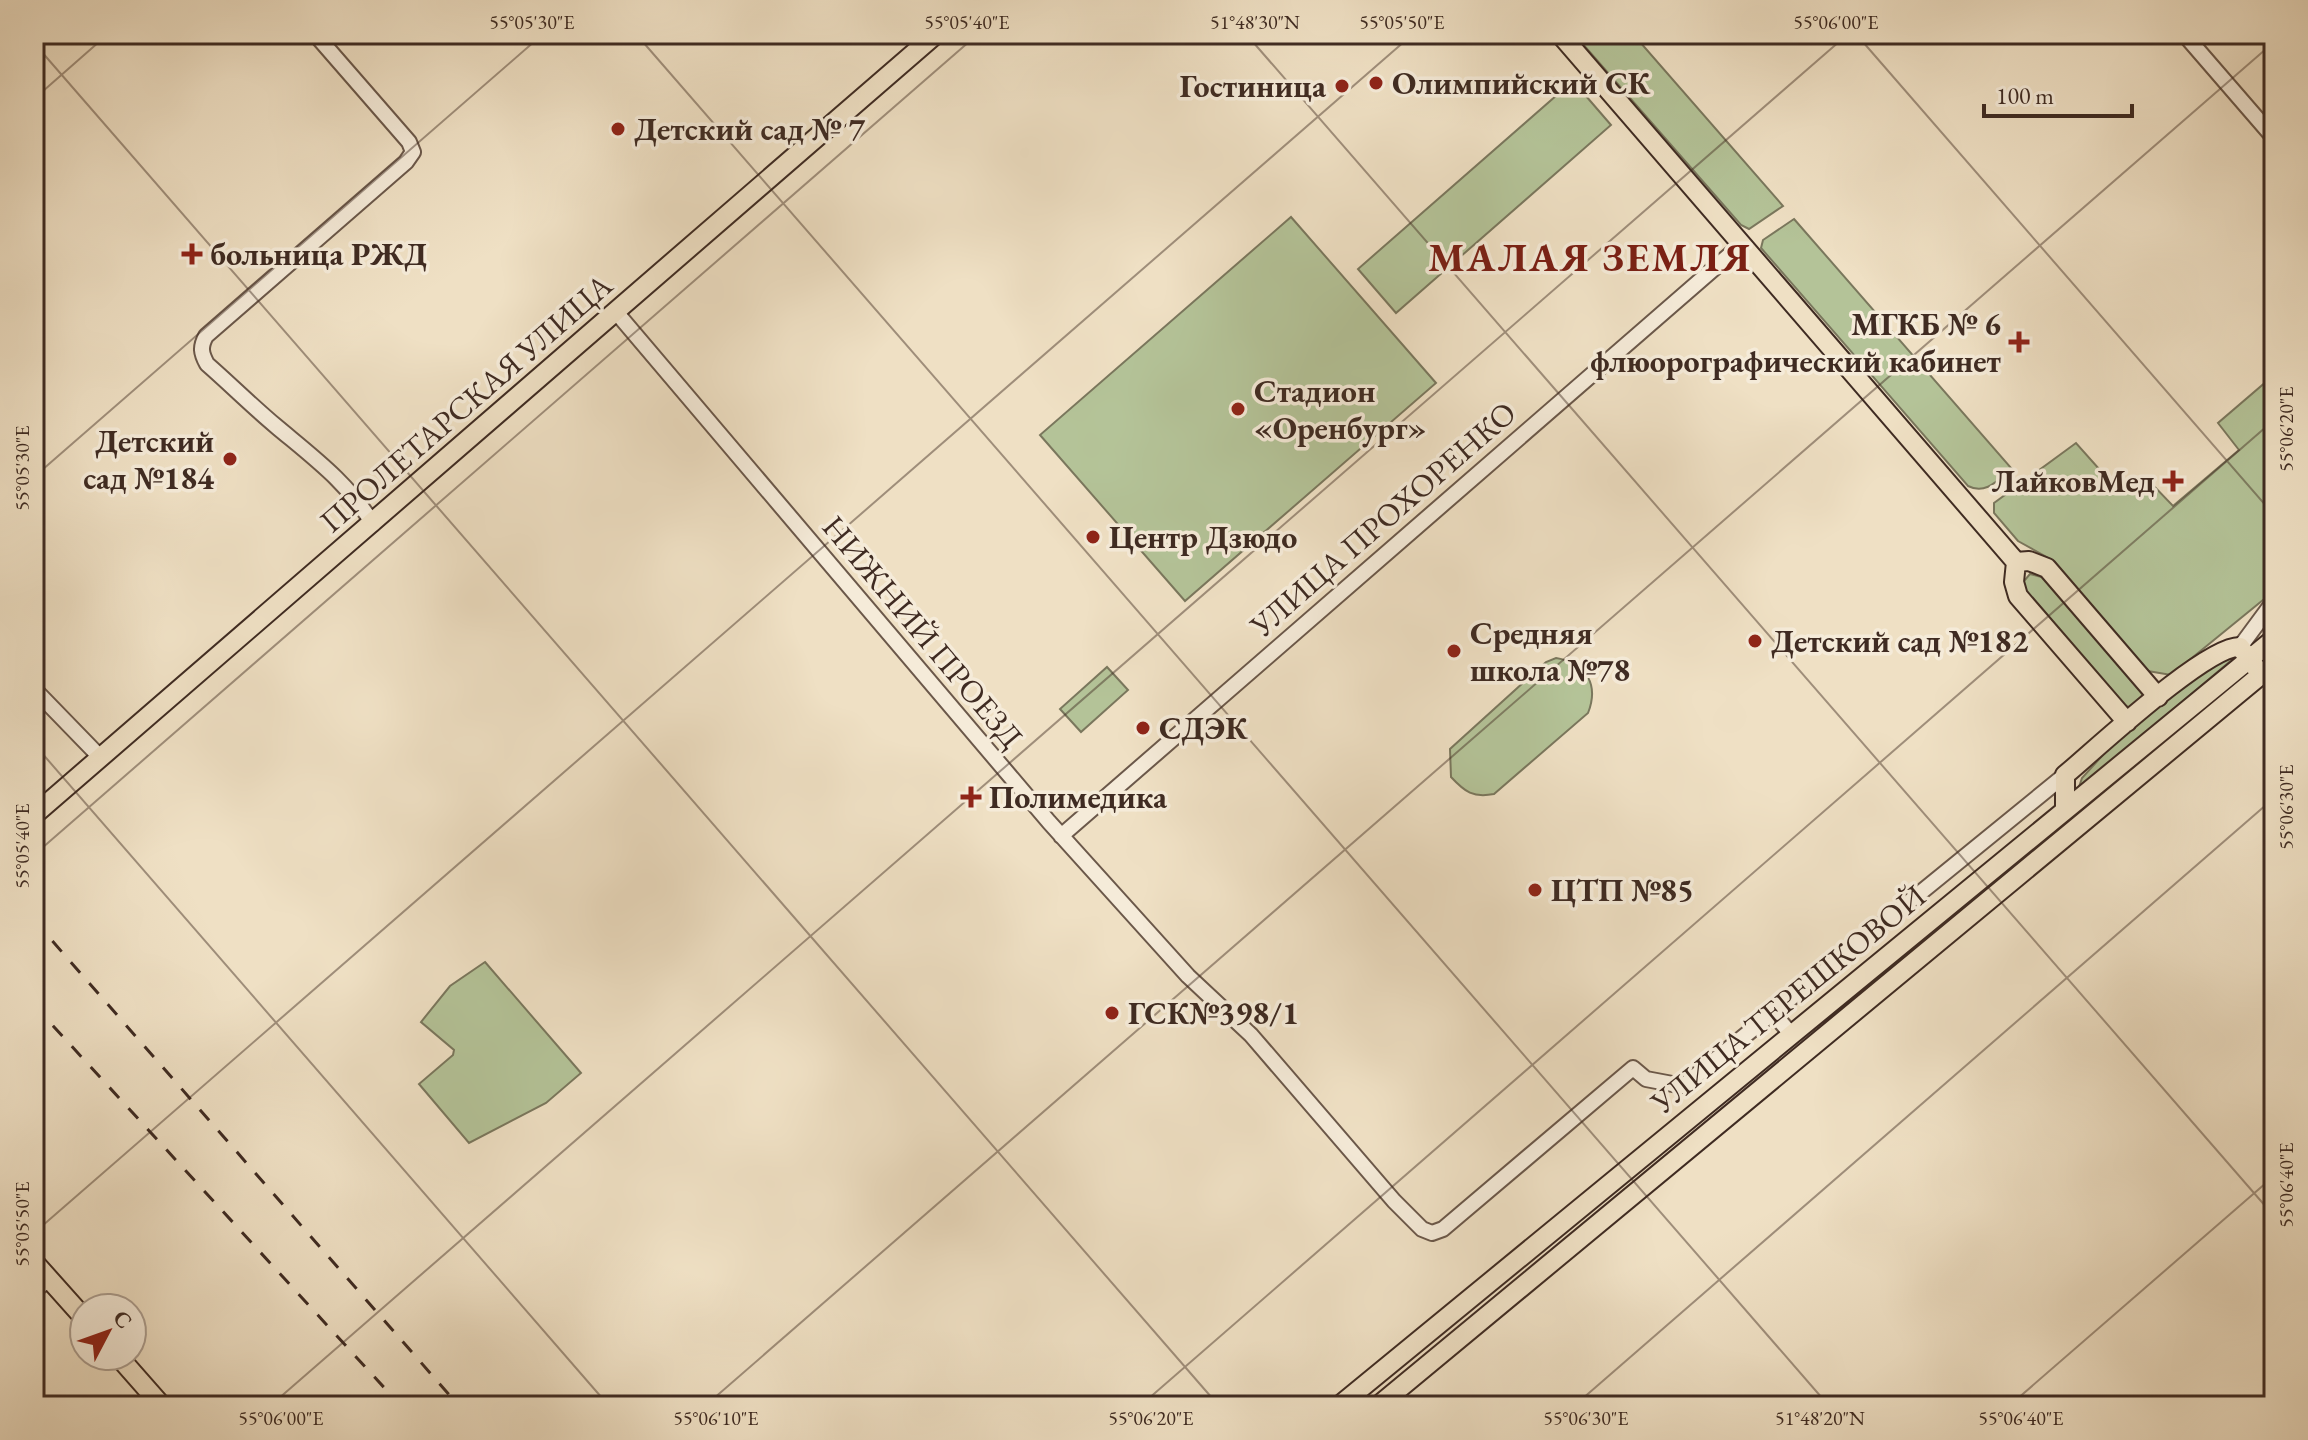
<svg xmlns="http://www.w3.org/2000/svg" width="2308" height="1440" viewBox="0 0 2308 1440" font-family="'EB Garamond',serif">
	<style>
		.green { fill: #b4c398; stroke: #7a775d; stroke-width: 2 }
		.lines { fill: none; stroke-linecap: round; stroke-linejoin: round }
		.minor-casing { stroke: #6b584a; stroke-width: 18 }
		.major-casing { stroke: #3f2b22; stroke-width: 22 }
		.minor { stroke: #f5ebd9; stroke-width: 14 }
		.major { stroke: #efe0c4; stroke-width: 18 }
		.rail { stroke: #3f2b22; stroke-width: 3; stroke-dasharray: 14 14; stroke-linecap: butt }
		.ticks { fill: none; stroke: #3f2b22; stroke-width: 2; stroke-opacity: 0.45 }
		.poi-dot { fill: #8f2418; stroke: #f5ebd9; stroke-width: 3 }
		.labels { text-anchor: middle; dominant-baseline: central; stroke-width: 7; stroke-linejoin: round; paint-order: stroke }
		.poi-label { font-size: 32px; font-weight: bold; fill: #3f2b22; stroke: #f5ebd9; text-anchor: start }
		.street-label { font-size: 32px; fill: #3f2b22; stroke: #f5ebd9 }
		.district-label { font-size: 40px; font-weight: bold; letter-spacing: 2px; fill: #7a1f14; stroke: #f5ebd9 }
		.neatline { fill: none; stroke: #3f2b22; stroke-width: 3 }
		.ticks-label { font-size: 20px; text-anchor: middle; fill: #3f2b22 }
	</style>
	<rect width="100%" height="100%" fill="#efe0c4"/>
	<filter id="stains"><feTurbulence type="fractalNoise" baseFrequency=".0025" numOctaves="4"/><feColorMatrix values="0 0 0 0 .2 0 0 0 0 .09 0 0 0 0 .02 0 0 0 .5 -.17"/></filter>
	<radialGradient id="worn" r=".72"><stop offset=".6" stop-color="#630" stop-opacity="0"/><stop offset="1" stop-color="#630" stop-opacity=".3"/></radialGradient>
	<!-- green -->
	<path class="green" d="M 1574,34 L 1633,34 L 1783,206 L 1749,229 L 1741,225 Z
		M 1573,81 L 1611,125 L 1396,313 L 1358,269 Z
		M 1291,217 L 1436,383 L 1185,601 L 1040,435 Z
		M 1794,219 L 2012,469 C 1998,480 1986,495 1968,486 L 1761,248 L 1763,240 Z
		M 2274,375 L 2274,591 L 2171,675 L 2148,671 L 2052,560 L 2018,541 L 1994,513 L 1994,503 L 2076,443 L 2116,488 L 2124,481 L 2150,482 L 2173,506 L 2239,450 L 2218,423 Z
		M 2030,574 L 2045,578 L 2139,685 L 2143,694 L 2135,706 L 2128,707 L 2118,701 L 2024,591 L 2024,581 Z
		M 1556,658 C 1587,663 1599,685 1588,713 L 1494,794 C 1473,798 1465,792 1451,777 L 1450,749 L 1546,662 Z
		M 2234,658 L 2078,790 L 2082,778 L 2132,723 L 2221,659 Z
		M 1107,667 L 1128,690 L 1081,732 L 1060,709 Z
		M 485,962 L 581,1073 L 546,1103 L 469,1143 L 419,1084 L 453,1055 L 454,1050 L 421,1022 L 450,986 Z"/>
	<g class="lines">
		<!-- minor casing -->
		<g class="minor-casing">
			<path id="minor" d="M 315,34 L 409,142 L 413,152 L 406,162 L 206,336 C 200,347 201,353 207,364 C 231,385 253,407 277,427 C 314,458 348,483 373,524
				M 2184,34 L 2274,138
				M 616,312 L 1049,822 L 1188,976 L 1251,1035 L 1394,1201 L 1422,1229 L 1432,1233 L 1443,1229 L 1633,1068 L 1646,1079 L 1683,1086 L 2065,775
				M 2240,647 L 2274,601
				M 34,689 L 101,758
				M 1061,836 L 1741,245
				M 1772,1012 L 1792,1035
				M 34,1291 L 49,1279"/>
		</g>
		<!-- major casing -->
		<g class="major-casing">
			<path id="major" d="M 1560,34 L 2016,562 L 2014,582 L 2018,596 L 2127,722
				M 2016,562 L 2029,561 L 2047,568 L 2158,697
				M 2065,810 L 2065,775 C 2095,750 2207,645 2240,647 L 2256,668
				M 34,815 L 936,34
				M 34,1262 L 84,1318
				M 118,1356 L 162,1406
				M 1339,1406 L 2274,639
				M 1378,1406 L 2274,664"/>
		</g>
		<!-- minor -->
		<use href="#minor" class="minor"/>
		<!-- major -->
		<use href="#major" class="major"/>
		<!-- rail -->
		<path class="rail" d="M 34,920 L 459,1406
			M 34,1005 L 401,1406"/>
	</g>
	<!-- ticks -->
	<path class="ticks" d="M 636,34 L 1829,1406M 1246,34 L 2274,1216M 1856,34 L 2274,515M 34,43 L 1219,1406M 34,99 L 108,34M 34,477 L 543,34M 34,744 L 609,1406M 34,855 L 978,34M 34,1233 L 1413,34M 270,1406 L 1848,34M 705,1406 L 2274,42M 1140,1406 L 2274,420M 1574,1406 L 2274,798M 2009,1406 L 2274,1176"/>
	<!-- markers -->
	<g class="poi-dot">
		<circle cx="1376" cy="83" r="8"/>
		<circle cx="1342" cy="86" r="8"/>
		<circle cx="618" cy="129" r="8"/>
		<path d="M188 242h8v8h8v8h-8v8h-8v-8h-8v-8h8z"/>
		<path d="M2015 330h8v8h8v8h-8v8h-8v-8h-8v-8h8z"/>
		<circle cx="1238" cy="409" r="8"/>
		<circle cx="230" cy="459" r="8"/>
		<path d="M2169 469h8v8h8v8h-8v8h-8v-8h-8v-8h8z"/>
		<circle cx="1093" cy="537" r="8"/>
		<circle cx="1755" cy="641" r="8"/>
		<circle cx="1454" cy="651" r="8"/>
		<circle cx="1143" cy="728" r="8"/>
		<path d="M967 785h8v8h8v8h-8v8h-8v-8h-8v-8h8z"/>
		<circle cx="1535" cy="890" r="8"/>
		<circle cx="1112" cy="1013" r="8"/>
	</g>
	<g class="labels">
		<!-- poi labels -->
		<g class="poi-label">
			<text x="1392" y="83">Олимпийский СК</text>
			<text x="1326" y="86" text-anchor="end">Гостиница</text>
			<text x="634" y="129">Детский сад № 7</text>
			<text x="210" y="254">больница РЖД</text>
			<text x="2001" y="324" text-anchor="end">МГКБ № 6<tspan x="2001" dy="37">флюорографический кабинет</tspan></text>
			<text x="1254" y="391">Стадион<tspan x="1254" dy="37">«Оренбург»</tspan></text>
			<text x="214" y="441" text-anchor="end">Детский<tspan x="214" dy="37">сад №184</tspan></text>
			<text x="2155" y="481" text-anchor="end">ЛайковМед</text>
			<text x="1109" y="537">Центр Дзюдо</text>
			<text x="1470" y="633">Средняя<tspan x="1470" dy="37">школа №78</tspan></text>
			<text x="1771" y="641">Детский сад №182</text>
			<text x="1159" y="728">СДЭК</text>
			<text x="989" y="797">Полимедика</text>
			<text x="1551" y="890">ЦТП №85</text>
			<text x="1128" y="1013">ГСК№398/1</text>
		</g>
		<!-- street labels -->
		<g class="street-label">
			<text transform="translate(466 403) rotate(-41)">ПРОЛЕТАРСКАЯ УЛИЦА</text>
			<text transform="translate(1383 519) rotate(-41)">УЛИЦА ПРОХОРЕНКО</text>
			<text transform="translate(923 632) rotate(50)">НИЖНИЙ ПРОЕЗД</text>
			<text transform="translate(1788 999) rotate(-39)">УЛИЦА ТЕРЕШКОВОЙ</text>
		</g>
		<!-- district labels -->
		<g class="district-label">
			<text x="1590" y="257">МАЛАЯ ЗЕМЛЯ</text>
		</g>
	</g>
	<!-- margin -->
	<rect width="2308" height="1440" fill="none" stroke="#efe0c4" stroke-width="88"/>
	<!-- north arrow -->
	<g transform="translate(108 1332) rotate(49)"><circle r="38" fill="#f5ebd9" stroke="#ac9e90" stroke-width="2"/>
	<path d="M0-6L14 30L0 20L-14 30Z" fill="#8f2418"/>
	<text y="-12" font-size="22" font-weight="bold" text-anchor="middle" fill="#3f2b22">С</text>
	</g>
	<!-- scale -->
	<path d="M1984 104v12h148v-12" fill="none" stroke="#3f2b22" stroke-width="4"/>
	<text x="1996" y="104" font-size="24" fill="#3f2b22" stroke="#f5ebd9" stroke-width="6" paint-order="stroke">100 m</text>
	<rect x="44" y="44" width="2220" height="1352" class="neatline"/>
	<g class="ticks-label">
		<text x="532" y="29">55°05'30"E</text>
		<text x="967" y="29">55°05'40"E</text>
		<text x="1255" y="29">51°48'30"N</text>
		<text x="1402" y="29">55°05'50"E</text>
		<text x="1836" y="29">55°06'00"E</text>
		<text transform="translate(2286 429) rotate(-90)" y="7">55°06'20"E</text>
		<text transform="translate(22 468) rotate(-90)" y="7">55°05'30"E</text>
		<text transform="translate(2286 807) rotate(-90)" y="7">55°06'30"E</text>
		<text transform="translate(22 846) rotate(-90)" y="7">55°05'40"E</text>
		<text transform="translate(2286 1185) rotate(-90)" y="7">55°06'40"E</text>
		<text transform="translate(22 1224) rotate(-90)" y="7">55°05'50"E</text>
		<text x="281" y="1425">55°06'00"E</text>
		<text x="716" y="1425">55°06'10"E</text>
		<text x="1151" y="1425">55°06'20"E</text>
		<text x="1586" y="1425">55°06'30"E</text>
		<text x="1820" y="1425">51°48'20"N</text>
		<text x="2021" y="1425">55°06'40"E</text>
	</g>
	<rect width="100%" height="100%" filter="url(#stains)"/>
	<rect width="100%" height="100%" fill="url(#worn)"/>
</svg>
